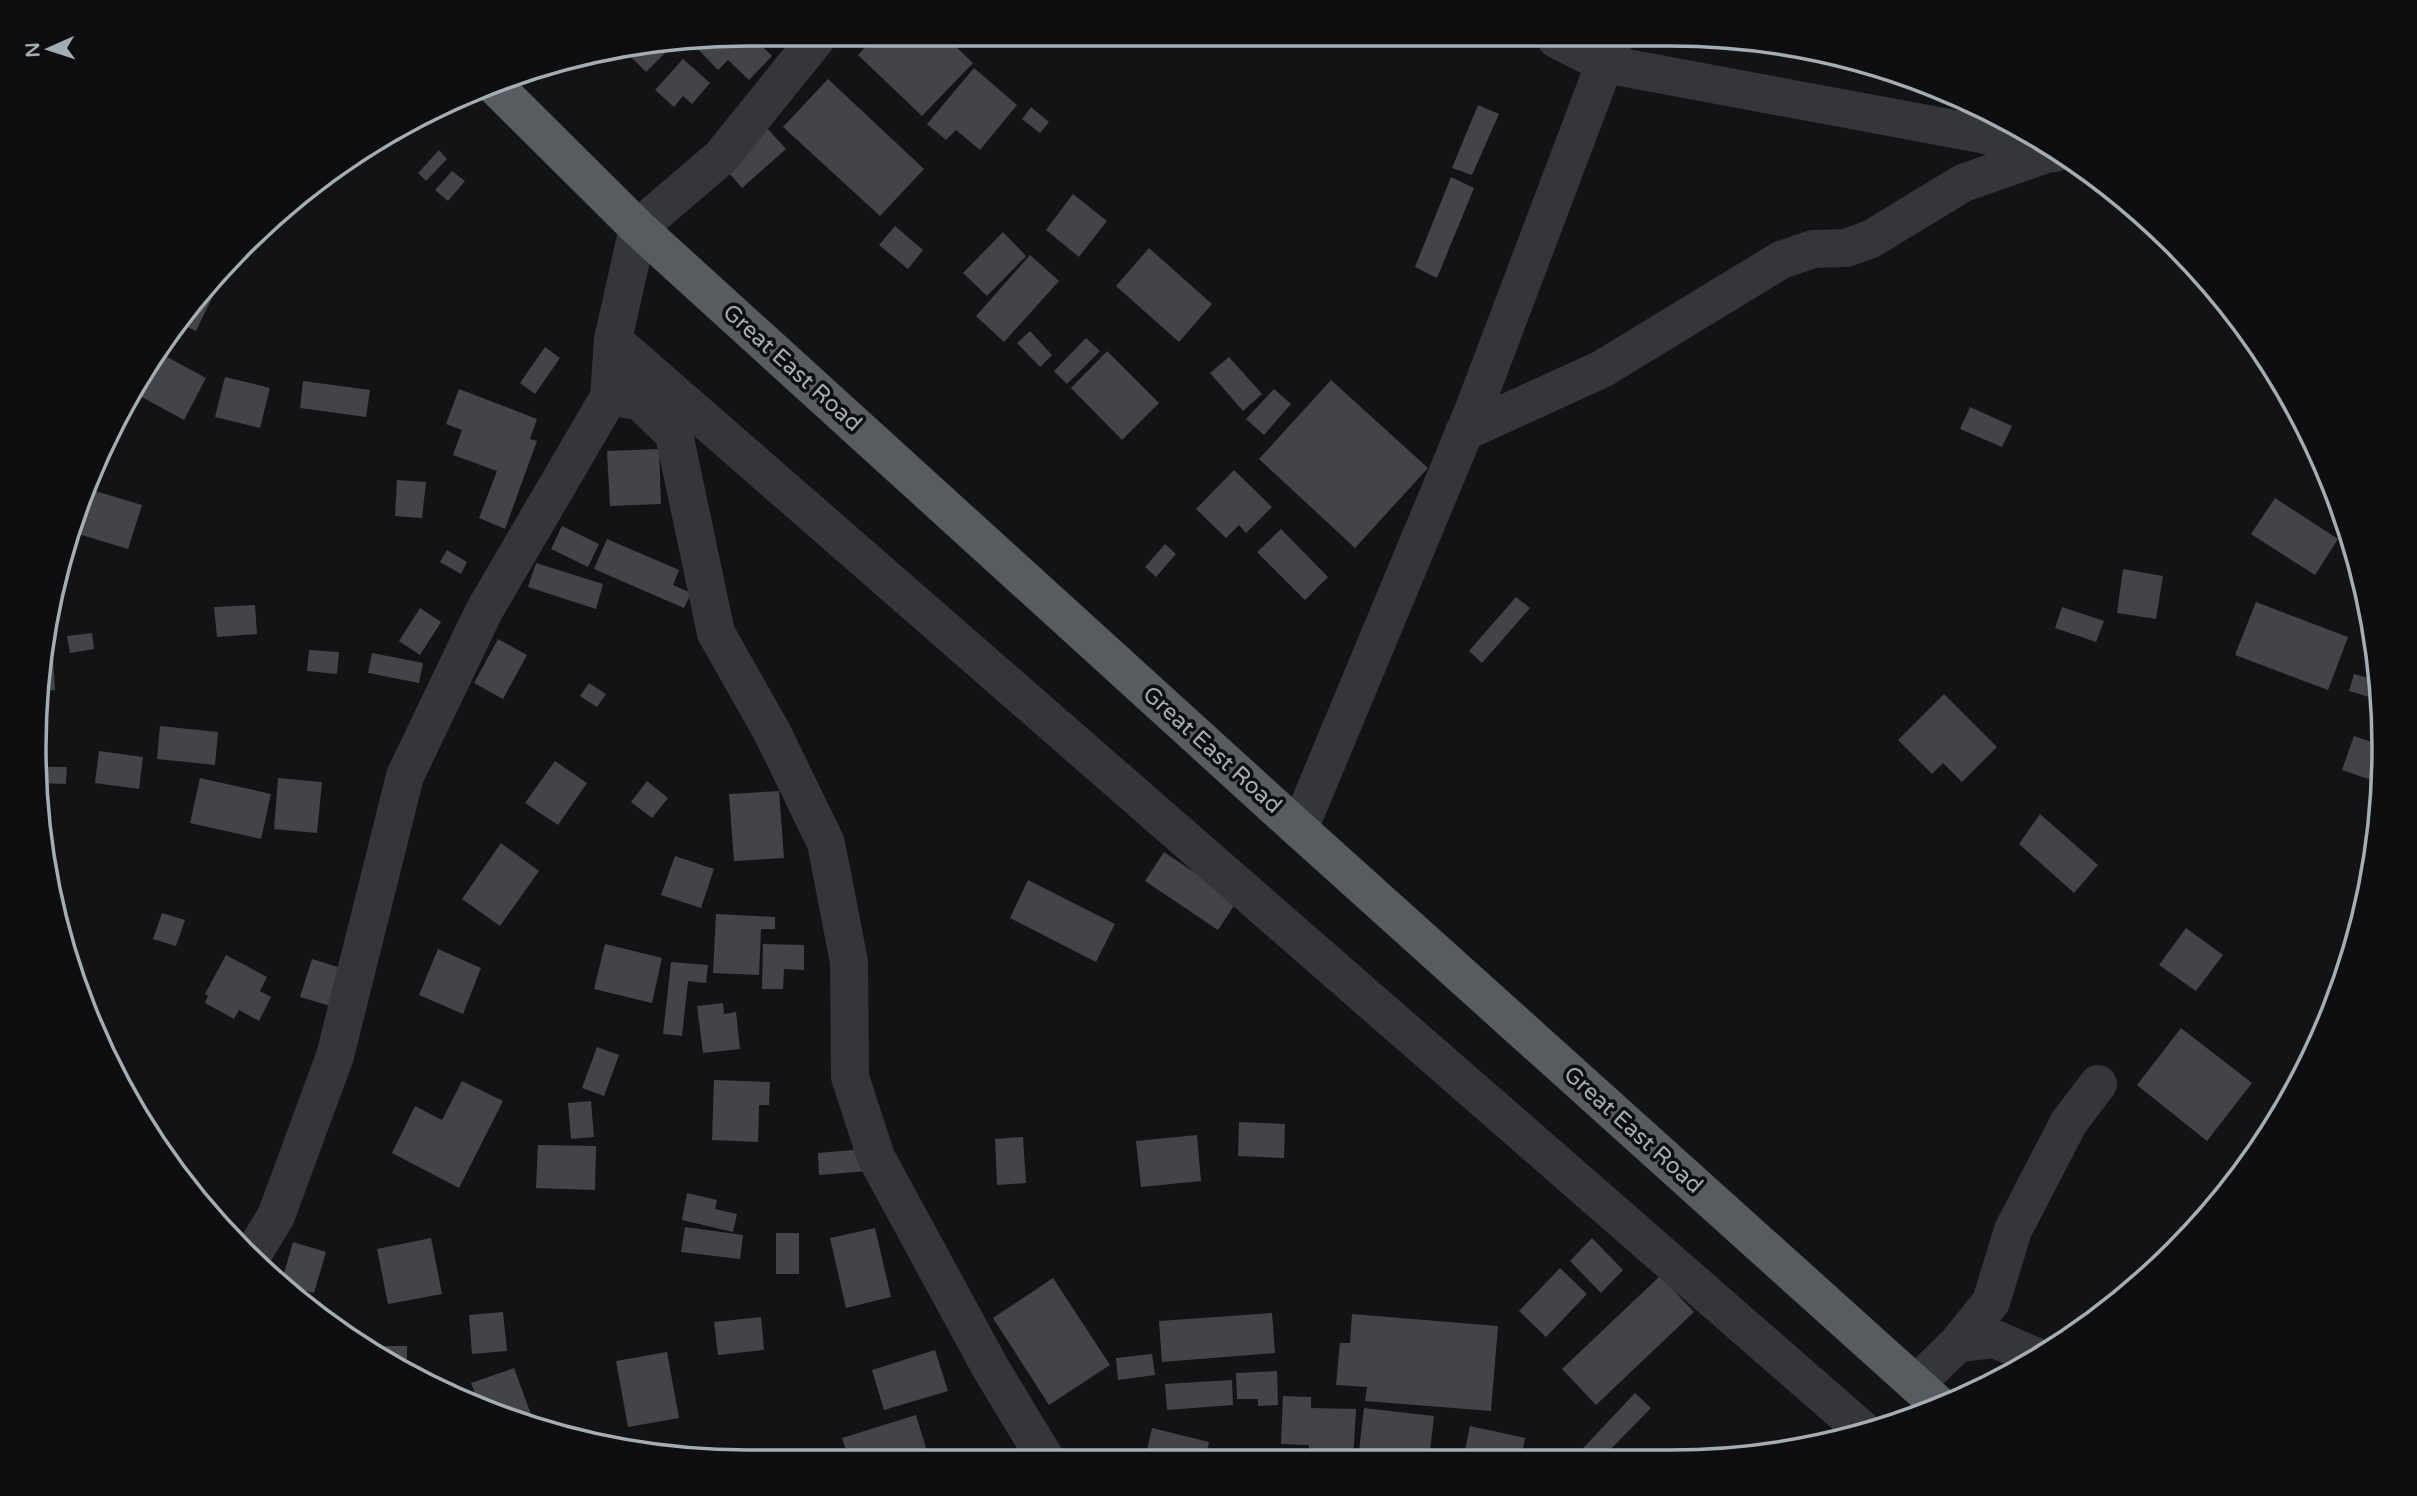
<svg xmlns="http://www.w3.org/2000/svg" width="2417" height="1496" viewBox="0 0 2417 1496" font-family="'Varela Round',sans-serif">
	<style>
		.building { fill: #424447 }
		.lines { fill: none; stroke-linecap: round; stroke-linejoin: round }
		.minor { stroke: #343639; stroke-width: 38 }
		.trunk { stroke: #585c61; stroke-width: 38 }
		.labels { text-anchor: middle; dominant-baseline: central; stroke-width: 7; stroke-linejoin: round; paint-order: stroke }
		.street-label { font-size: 23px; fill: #a5adb4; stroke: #0e0e10 }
		.rim { fill: none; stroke: #a5adb4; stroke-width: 3.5 }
	</style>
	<rect width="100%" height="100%" fill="#131315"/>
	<!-- building -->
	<path class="building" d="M 657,39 L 668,50 L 646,72 L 624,50 L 629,45 Z
		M 688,39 L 755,39 L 772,56 L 749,80 L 728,60 L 718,70 Z
		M 873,39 L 948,39 L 973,63 L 922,116 L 858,55 Z
		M 1027,39 L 1042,39 L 1035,47 Z
		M 683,59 L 710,83 L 692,104 L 683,96 L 674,107 L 655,90 Z
		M 974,68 L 1017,105 L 980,150 L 956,130 L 946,140 L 927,124 Z
		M 828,79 L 924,169 L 880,216 L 783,127 Z
		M 1478,105 L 1499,114 L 1472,175 L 1452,168 Z
		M 1031,107 L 1049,122 L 1040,133 L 1022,119 Z
		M 766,127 L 786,149 L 742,188 L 723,166 Z
		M 439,150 L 447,159 L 426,181 L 418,173 Z
		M 452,171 L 465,181 L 448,201 L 435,190 Z
		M 1451,177 L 1474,188 L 1437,278 L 1415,267 Z
		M 1073,194 L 1107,221 L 1079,257 L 1046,230 Z
		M 895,226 L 923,250 L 908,269 L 879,245 Z
		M 1003,232 L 1026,256 L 987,296 L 963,273 Z
		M 1149,248 L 1212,304 L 1179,342 L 1116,286 Z
		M 1030,255 L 1059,281 L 1004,342 L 976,316 Z
		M 199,292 L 212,298 L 196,331 L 175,321 Z
		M 1030,331 L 1052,355 L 1040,367 L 1017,343 Z
		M 1086,338 L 1100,351 L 1067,384 L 1054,371 Z
		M 545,347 L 560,358 L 535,394 L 520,383 Z
		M 156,351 L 206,378 L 184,420 L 129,390 Z
		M 1107,351 L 1159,403 L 1122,440 L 1071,388 Z
		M 1229,357 L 1262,394 L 1243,411 L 1210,373 Z
		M 225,377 L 270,388 L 260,428 L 215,417 Z
		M 1331,380 L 1428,468 L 1355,548 L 1259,459 Z
		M 303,381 L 370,390 L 366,417 L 300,408 Z
		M 459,389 L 537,419 L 530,439 L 537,441 L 505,529 L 479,518 L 497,471 L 453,455 L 462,430 L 446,424 Z
		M 1274,389 L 1291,404 L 1264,435 L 1246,419 Z
		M 1970,407 L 2012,426 L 2002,447 L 1960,429 Z
		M 659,449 L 661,504 L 610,506 L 607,451 Z
		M 1234,470 L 1272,507 L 1246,533 L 1239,525 L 1226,538 L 1196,509 Z
		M 397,480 L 426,482 L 422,518 L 395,516 Z
		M 85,488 L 142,505 L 128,549 L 72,532 Z
		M 2275,498 L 2338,539 L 2315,575 L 2251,534 Z
		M 562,526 L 599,544 L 588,567 L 551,549 Z
		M 1281,529 L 1328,577 L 1305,600 L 1257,552 Z
		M 607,539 L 679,570 L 673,585 L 691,593 L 684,608 L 594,569 Z
		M 1165,544 L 1176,554 L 1156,577 L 1145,567 Z
		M 447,550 L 467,562 L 461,574 L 440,562 Z
		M 536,563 L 603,584 L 596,609 L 528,587 Z
		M 2123,569 L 2163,576 L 2156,619 L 2117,613 Z
		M 1516,597 L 1530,608 L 1482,663 L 1469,651 Z
		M 2256,602 L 2348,637 L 2328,690 L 2235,655 Z
		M 255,605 L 257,634 L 217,637 L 214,607 Z
		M 2062,607 L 2104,621 L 2096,642 L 2055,628 Z
		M 420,608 L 441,622 L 420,655 L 399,641 Z
		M 51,622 L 55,690 L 39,691 L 46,623 Z
		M 92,633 L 94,649 L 70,653 L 67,636 Z
		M 498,639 L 527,655 L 503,699 L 474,683 Z
		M 309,650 L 339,652 L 337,674 L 307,671 Z
		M 372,653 L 423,663 L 419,683 L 368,673 Z
		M 2354,674 L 2379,681 L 2379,700 L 2349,691 Z
		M 589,683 L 606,694 L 597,707 L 580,696 Z
		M 1944,694 L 1997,747 L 1962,782 L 1943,763 L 1932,774 L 1898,740 Z
		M 160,726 L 218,732 L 215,765 L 157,759 Z
		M 2354,736 L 2381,745 L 2382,778 L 2380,783 L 2342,770 Z
		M 99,751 L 143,757 L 139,789 L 95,783 Z
		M 555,761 L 587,783 L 558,825 L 525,803 Z
		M 36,767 L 67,767 L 66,784 L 38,783 Z
		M 200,778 L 271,794 L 261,839 L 190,823 Z
		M 278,778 L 322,782 L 317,833 L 274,829 Z
		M 647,781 L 668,798 L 652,818 L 631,802 Z
		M 779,791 L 784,858 L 734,861 L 729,794 Z
		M 2040,814 L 2098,865 L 2074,893 L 2019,844 Z
		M 501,843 L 539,871 L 500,926 L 462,899 Z
		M 1164,852 L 1237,901 L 1218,930 L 1145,881 Z
		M 675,856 L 714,869 L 701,908 L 661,895 Z
		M 1028,880 L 1115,924 L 1096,962 L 1010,918 Z
		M 162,913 L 185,920 L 176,946 L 153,939 Z
		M 716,914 L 775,917 L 775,929 L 761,929 L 759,975 L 713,973 Z
		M 2186,928 L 2223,955 L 2196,991 L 2159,965 Z
		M 605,944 L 662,958 L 652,1003 L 594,989 Z
		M 763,944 L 804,945 L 804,970 L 784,969 L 783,989 L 762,989 Z
		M 438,949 L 481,968 L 463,1014 L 419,995 Z
		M 226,955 L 267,977 L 260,991 L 271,997 L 259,1021 L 239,1010 L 234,1019 L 205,1003 L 208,996 L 205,994 Z
		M 312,959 L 341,968 L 330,1006 L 300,997 Z
		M 671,962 L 708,965 L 706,983 L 688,981 L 682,1036 L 663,1034 Z
		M 723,1003 L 724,1014 L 736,1012 L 740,1049 L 703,1053 L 697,1006 Z
		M 2181,1028 L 2252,1083 L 2207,1141 L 2137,1085 Z
		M 597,1047 L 619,1055 L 604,1096 L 582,1088 Z
		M 714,1080 L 770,1082 L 769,1105 L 759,1105 L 758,1142 L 712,1140 Z
		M 462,1081 L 503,1101 L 459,1188 L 392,1153 L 415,1106 L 442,1120 Z
		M 591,1101 L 594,1137 L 571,1139 L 568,1103 Z
		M 1239,1122 L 1285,1124 L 1284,1158 L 1238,1156 Z
		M 1197,1135 L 1201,1181 L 1141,1187 L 1136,1141 Z
		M 1023,1137 L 1026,1183 L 997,1185 L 995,1139 Z
		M 538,1145 L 596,1146 L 595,1190 L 536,1188 Z
		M 866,1149 L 867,1171 L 819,1175 L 818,1153 Z
		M 687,1193 L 717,1200 L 715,1209 L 737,1214 L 733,1232 L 682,1220 Z
		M 685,1227 L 743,1235 L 740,1259 L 681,1252 Z
		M 875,1228 L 891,1297 L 846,1308 L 830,1238 Z
		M 776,1233 L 799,1233 L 799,1274 L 776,1274 Z
		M 431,1238 L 442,1294 L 388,1304 L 377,1249 Z
		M 1592,1238 L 1623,1270 L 1601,1293 L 1570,1261 Z
		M 293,1242 L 326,1252 L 314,1293 L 281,1284 Z
		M 1560,1268 L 1587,1294 L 1546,1337 L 1519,1311 Z
		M 1660,1276 L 1694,1312 L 1596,1405 L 1562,1369 Z
		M 1053,1278 L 1110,1365 L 1049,1405 L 993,1318 Z
		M 503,1312 L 507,1351 L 472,1354 L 469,1315 Z
		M 1272,1313 L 1275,1353 L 1162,1362 L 1159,1321 Z
		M 1352,1314 L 1498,1326 L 1491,1411 L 1365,1401 L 1367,1387 L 1336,1385 L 1340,1343 L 1350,1343 Z
		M 761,1317 L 764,1350 L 718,1355 L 714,1322 Z
		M 366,1346 L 407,1346 L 407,1369 Z
		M 935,1350 L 948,1391 L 884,1410 L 872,1370 Z
		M 667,1352 L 679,1418 L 628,1427 L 616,1361 Z
		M 1152,1354 L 1155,1375 L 1118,1380 L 1116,1358 Z
		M 514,1368 L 535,1425 L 481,1410 L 471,1383 Z
		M 1277,1371 L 1278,1405 L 1258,1406 L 1258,1399 L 1237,1399 L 1236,1373 Z
		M 1232,1380 L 1233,1405 L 1167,1410 L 1165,1384 Z
		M 1635,1393 L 1651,1408 L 1606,1454 L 1613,1461 L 1571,1461 Z
		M 1283,1396 L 1311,1397 L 1311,1408 L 1356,1409 L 1353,1460 L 1308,1459 L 1309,1445 L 1281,1444 Z
		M 1364,1408 L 1434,1416 L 1429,1460 L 1358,1460 Z
		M 916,1415 L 929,1458 L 848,1457 L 842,1438 Z
		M 1470,1426 L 1525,1438 L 1521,1460 L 1463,1460 Z
		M 1152,1428 L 1209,1442 L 1205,1459 L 1145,1459 Z"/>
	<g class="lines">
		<!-- minor -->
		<path class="minor" d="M 1556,39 L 1605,64 L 1981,134 L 2055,153
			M 613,340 L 1865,1432
			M 609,397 L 639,401 L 674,434 L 716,633 L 772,732 L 826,843 L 849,962 L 850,1077 L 876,1157 L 990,1367 L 1045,1458
			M 1464,432 L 1602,369 L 1781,260 L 1813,249 L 1846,248 L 1871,239 L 1963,183 L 2052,152
			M 1299,829 L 1474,409 L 1614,39
			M 251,1257 L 276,1216 L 335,1056 L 405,776 L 484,611 L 609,397 L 613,340 L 638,228 L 721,157 L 816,39
			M 1958,1343 L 1991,1302 L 2013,1230 L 2069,1122 L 2098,1084
			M 1916,1384 L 1958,1343 L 1995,1339 L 2039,1358"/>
		<!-- trunk -->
		<path class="trunk" d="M 493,84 L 638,228 L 1299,829 L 1940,1406"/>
	</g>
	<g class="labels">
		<!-- street labels -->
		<g class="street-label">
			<text transform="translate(792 368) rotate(42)">Great East Road</text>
			<text transform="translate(1212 750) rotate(42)">Great East Road</text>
			<text transform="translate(1633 1130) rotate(42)">Great East Road</text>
		</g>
	</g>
	<!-- crop -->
	<path d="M0 0H2417V1496H0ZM748 46H1670A702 702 0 0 1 2372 748V748A702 702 0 0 1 1670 1450H748A702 702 0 0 1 46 748V748A702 702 0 0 1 748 46Z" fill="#0e0e10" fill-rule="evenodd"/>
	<path class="rim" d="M748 46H1670A702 702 0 0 1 2372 748V748A702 702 0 0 1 1670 1450H748A702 702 0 0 1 46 748V748A702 702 0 0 1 748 46Z"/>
	<!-- north arrow -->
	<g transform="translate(49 49) rotate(267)" stroke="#0e0e10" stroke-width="5" paint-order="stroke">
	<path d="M0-5L12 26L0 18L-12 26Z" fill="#a5adb4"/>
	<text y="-10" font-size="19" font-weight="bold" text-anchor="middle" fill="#a5adb4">N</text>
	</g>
</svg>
